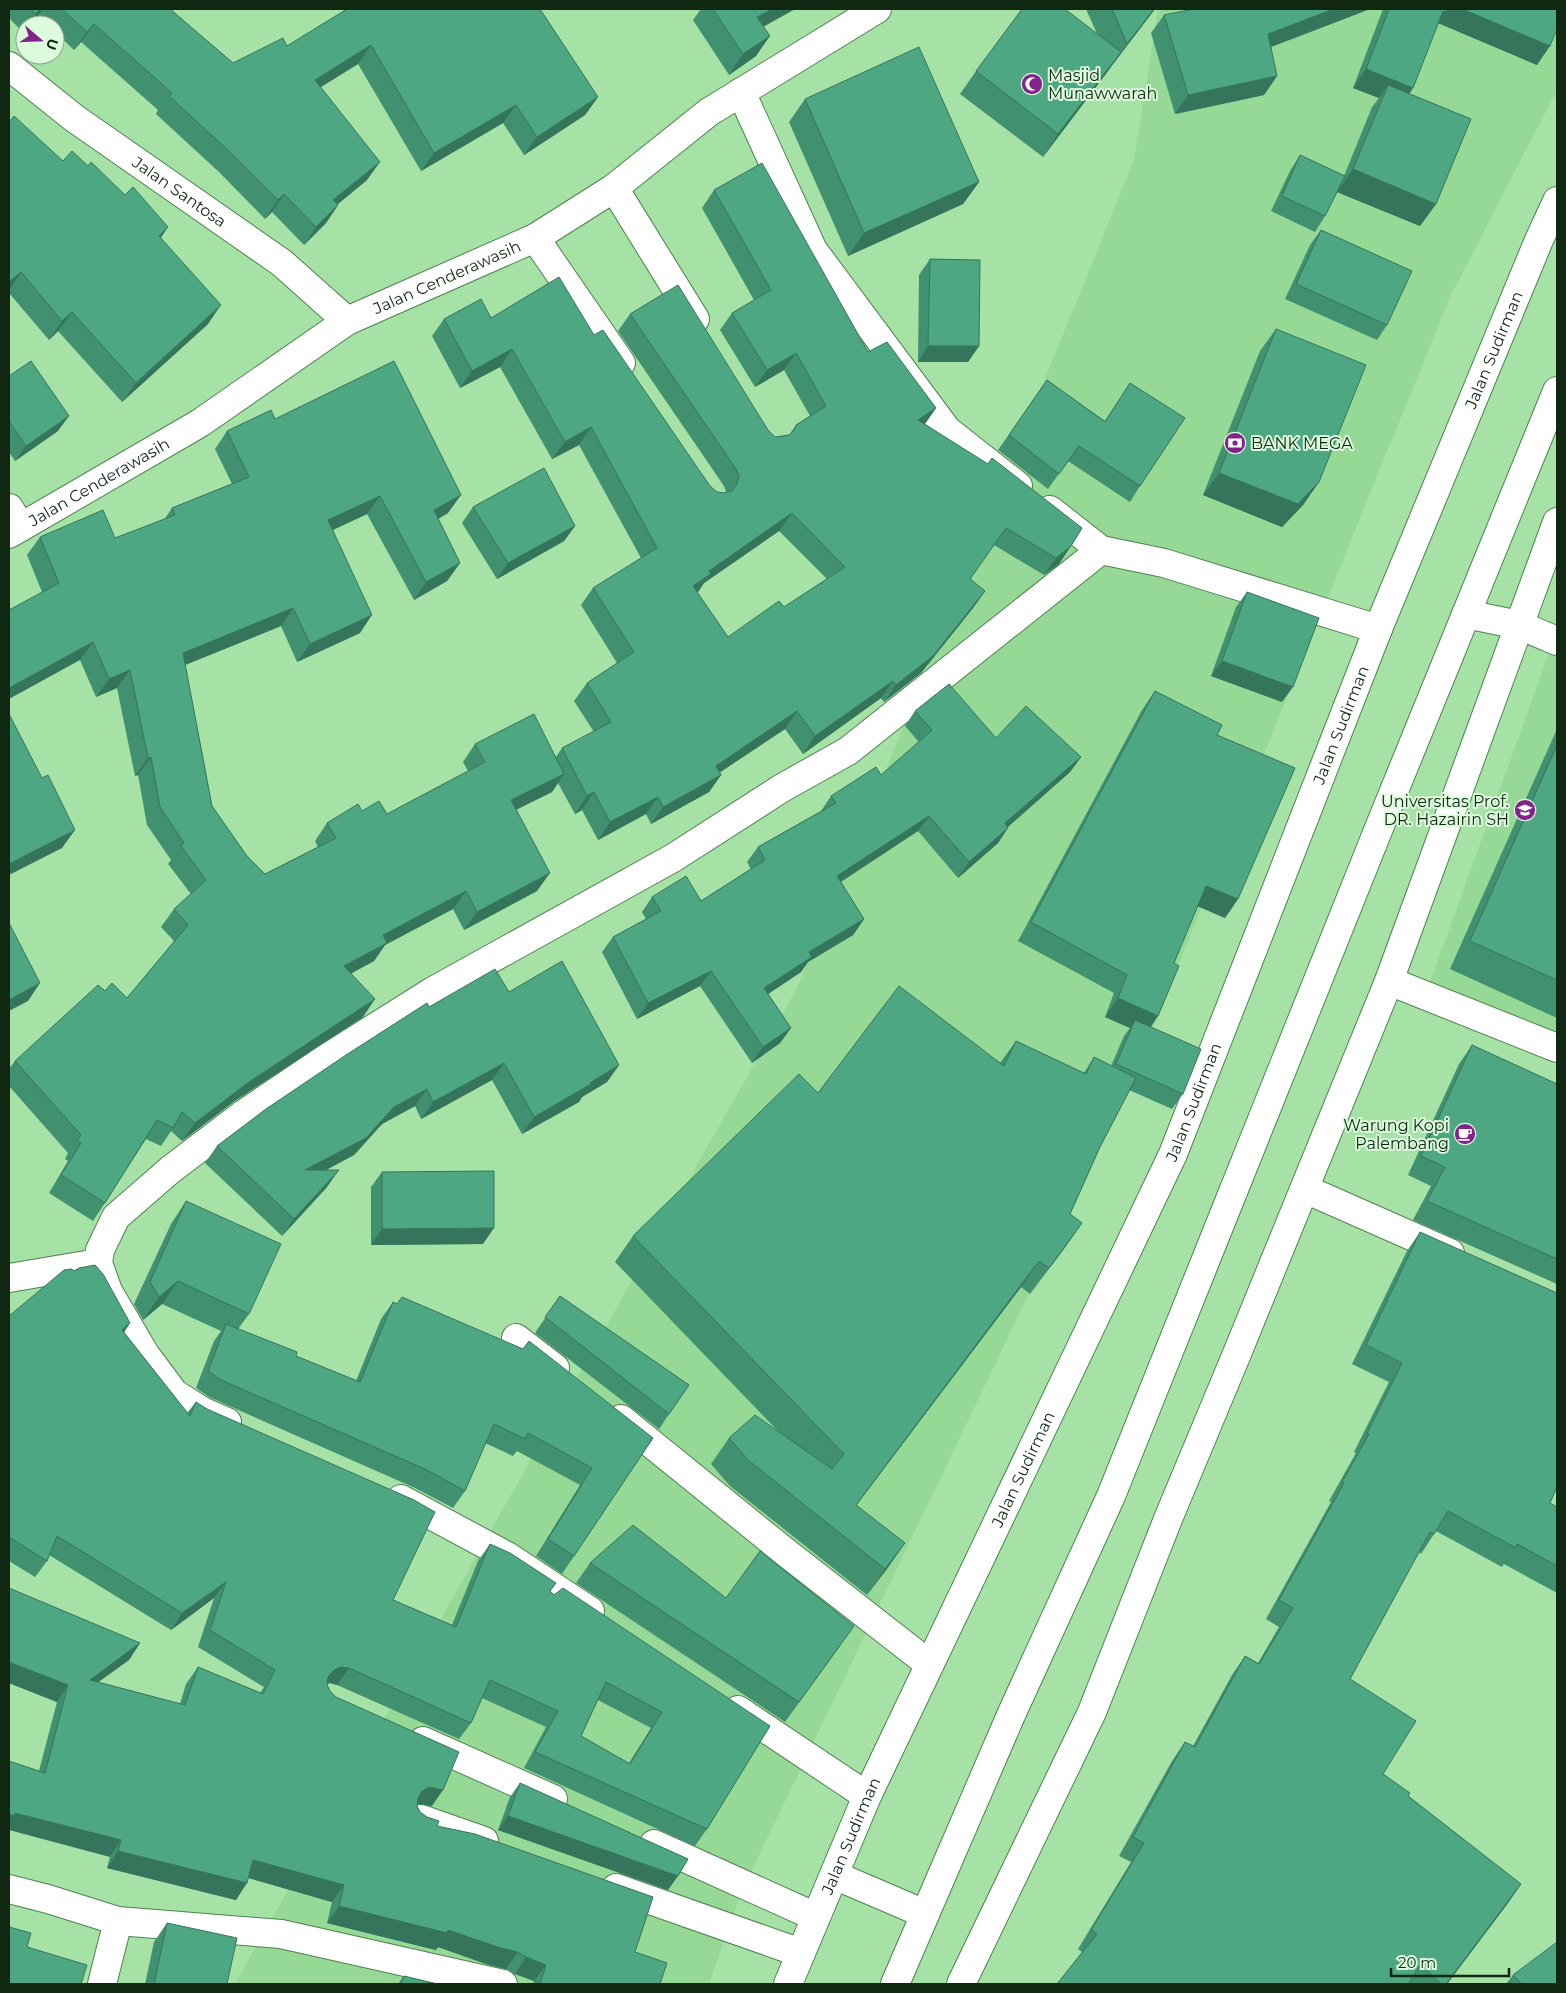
<svg xmlns="http://www.w3.org/2000/svg" width="1566" height="1993" viewBox="0 0 1566 1993" font-family="Montserrat,sans-serif">
	<style>
		.built { fill: #96d896 }
		.lines { fill: none; stroke-linecap: round; stroke-linejoin: round }
		.minor-casing { stroke: #4b844c; stroke-width: 30 }
		.tertiary-casing { stroke: #4b844c; stroke-width: 30 }
		.secondary-casing { stroke: #4b844c; stroke-width: 30 }
		.minor { stroke: #fff; stroke-width: 28 }
		.tertiary { stroke: #fff; stroke-width: 28 }
		.secondary { stroke: #fff; stroke-width: 28 }
		.wall { fill: #419070; fill-rule: evenodd }
		.shaded-wall { fill: #35755b }
		.building { fill: #4ca782; stroke: #35755b; fill-rule: evenodd }
		.labels { text-anchor: middle; dominant-baseline: central; stroke-width: 4; stroke-linejoin: round; paint-order: stroke }
		.poi-label { font-size: 16px; fill: #102811; stroke: #dcfbdc; text-anchor: start }
		.street-label { font-size: 16px; fill: #102811; stroke: #dcfbdc }
	</style>
	<rect width="100%" height="100%" fill="#a6e2a6"/>
	<!-- built -->
	<path class="built" d="M 1158,9 L 1557,9 L 1557,90 L 1450,297 L 1129,1086 L 740,1895 L 709,1984 L 235,1984 L 797,988 L 1134,160 Z
		M 1557,631 L 1557,1039 L 1428,988 Z"/>
	<g class="lines">
		<!-- minor casing -->
		<g class="minor-casing">
			<path id="minor" d="M 741,92 L 813,250 L 947,430 L 1018,486
				M 614,188 L 695,319
				M 535,238 L 621,363
				M 9,508 L 21,527
				M 1050,510 L 1101,550
				M 1389,981 L 1557,1048
				M 1305,1189 L 1450,1253
				M 9,1278 L 98,1263
				M 516,1338 L 555,1368
				M 621,1419 L 784,1551 L 929,1664
				M 227,1422 L 202,1411 L 174,1393 L 145,1354 L 108,1291 L 98,1263 L 100,1250 L 116,1217 L 170,1170 L 245,1113 L 325,1059 L 433,991 L 673,858 L 782,788 L 848,751 L 1101,550 L 1164,563 L 1378,629
				M 401,1499 L 507,1556 L 590,1611
				M 738,1710 L 867,1796
				M 423,1741 L 553,1799
				M 421,1819 L 484,1841
				M 654,1844 L 816,1917
				M 616,1888 L 801,1953
				M 9,1889 L 48,1899 L 118,1921 L 281,1934 L 503,1984
				M 102,1984 L 118,1921"/>
		</g>
		<!-- tertiary casing -->
		<g class="tertiary-casing">
			<g id="tertiary">
				<path id="s1" d="M 9,66 L 74,118 L 282,263 L 347,321"/>
				<path id="s2" d="M 9,534 L 200,423 L 347,321 L 535,238 L 614,188 L 709,112 L 877,9"/>
				<path d="M 1466,614 L 1519,625 L 1557,641"/>
			</g>
		</g>
		<!-- secondary casing -->
		<g class="secondary-casing">
			<g id="secondary">
				<path d="M 834,1875 L 925,1914"/>
				<path id="s3" d="M 788,1984 L 867,1796 L 1173,1154 L 1378,629 L 1539,240 L 1557,201"/>
				<path d="M 895,1984 L 1011,1715 L 1111,1496 L 1381,823 L 1557,391"/>
				<path d="M 961,1984 L 1092,1712 L 1168,1519 L 1236,1356 L 1389,981 L 1557,522"/>
			</g>
		</g>
		<!-- minor -->
		<use href="#minor" class="minor"/>
		<!-- tertiary -->
		<use href="#tertiary" class="tertiary"/>
		<!-- secondary -->
		<use href="#secondary" class="secondary"/>
	</g>
	<!-- wall -->
	<path class="wall" d="M 9,9 L 170,9 L 233,63 L 287,46 L 347,9 L 598,97 L 585,115 L 524,155 L 503,123 L 421,171 L 358,64 L 321,87 L 367,180 L 338,204 L 338,205 L 326,223 L 304,245 L 272,212 L 265,219 L 219,172 L 156,114 L 158,110 L 81,42 L 74,50 L 55,32 L 55,25 L 47,25 L 37,16 L 29,25 L 25,25 L 25,29 L 23,32 L 9,18 Z
		M 701,9 L 795,9 L 764,26 L 756,56 L 729,75 L 693,20 Z
		M 1086,9 L 1155,9 L 1043,157 L 960,94 L 976,71 L 1097,34 Z
		M 1370,9 L 1271,47 L 1277,76 L 1264,95 L 1175,114 L 1151,33 L 1164,15 Z
		M 1383,9 L 1557,9 L 1537,65 L 1438,23 L 1413,88 L 1409,94 L 1436,204 L 1420,226 L 1337,192 L 1325,216 L 1315,232 L 1271,211 L 1290,171 L 1300,155 L 1344,176 L 1372,107 L 1379,98 L 1353,88 Z
		M 805,99 L 979,182 L 963,204 L 848,256 L 789,122 Z
		M 9,122 L 63,161 L 161,238 L 208,324 L 122,402 L 58,331 L 49,340 L 9,293 Z
		M 714,190 L 868,352 L 936,408 L 925,424 L 1082,528 L 1059,564 L 1044,575 L 994,545 L 970,579 L 985,591 L 973,608 L 921,673 L 884,702 L 881,698 L 803,754 L 785,729 L 720,772 L 721,775 L 709,792 L 651,824 L 646,814 L 598,840 L 582,810 L 575,814 L 558,783 L 552,792 L 516,810 L 537,891 L 464,930 L 453,909 L 385,945 L 374,961 L 351,973 L 363,1017 L 236,1100 L 182,1141 L 171,1131 L 161,1146 L 146,1139 L 105,1203 L 93,1221 L 49,1193 L 68,1161 L 65,1159 L 68,1153 L 9,1086 L 9,1069 L 15,1061 L 105,991 L 127,998 L 174,941 L 161,927 L 174,909 L 191,894 L 168,864 L 171,860 L 147,825 L 138,775 L 135,776 L 117,688 L 96,697 L 80,660 L 42,592 L 27,555 L 40,537 L 115,538 L 164,520 L 172,508 L 232,484 L 215,449 L 227,431 L 275,419 L 448,513 L 438,519 L 460,563 L 447,581 L 414,600 L 367,514 L 333,530 L 360,633 L 297,662 L 281,626 L 185,665 L 212,806 L 247,856 L 265,874 L 318,847 L 315,841 L 327,823 L 362,811 L 387,814 L 468,771 L 463,762 L 475,744 L 556,757 L 562,748 L 594,732 L 574,701 L 587,683 L 617,663 L 581,605 L 593,588 L 641,558 L 579,445 L 552,459 L 500,367 L 460,388 L 432,336 L 444,319 L 491,318 L 594,335 L 710,486 L 717,492 L 724,493 L 726,492 L 724,486 L 618,331 L 630,314 L 768,430 L 775,437 L 789,435 L 796,425 L 810,416 L 784,370 L 755,387 L 720,330 L 732,313 L 754,300 L 702,208 ZM 779,531 L 827,579 L 784,607 L 728,637 L 697,592 L 704,583 Z
		M 1321,230 L 1387,325 L 1377,340 L 1285,299 L 1310,245 Z
		M 930,259 L 979,346 L 968,362 L 918,362 L 919,275 Z
		M 1276,329 L 1319,482 L 1303,505 L 1282,527 L 1203,495 L 1260,351 Z
		M 9,376 L 58,431 L 15,461 L 9,452 Z
		M 1047,380 L 1105,421 L 1130,383 L 1140,486 L 1130,502 L 1068,461 L 1048,489 L 998,450 Z
		M 473,507 L 575,526 L 564,541 L 497,579 L 462,523 Z
		M 1247,592 L 1282,702 L 1211,676 L 1236,607 Z
		M 1155,691 L 1217,735 L 1238,899 L 1225,918 L 1197,906 L 1174,963 L 1158,1016 L 1151,1027 L 1183,1094 L 1172,1109 L 1129,1090 L 1100,1147 L 1070,1214 L 1082,1223 L 1030,1294 L 1021,1287 L 856,1505 L 905,1543 L 867,1595 L 730,1486 L 711,1464 L 729,1438 L 779,1432 L 615,1262 L 633,1236 L 818,1093 L 1000,1063 L 1016,1041 L 1084,1073 L 1094,1057 L 1111,1066 L 1124,1036 L 1130,1028 L 1105,1017 L 1114,993 L 1018,941 L 1142,710 Z
		M 915,711 L 996,738 L 1081,757 L 1070,772 L 1008,827 L 998,843 L 958,878 L 918,831 L 841,882 L 864,919 L 853,935 L 808,962 L 801,972 L 768,994 L 791,1028 L 780,1043 L 752,1063 L 700,986 L 637,1019 L 602,952 L 613,937 L 646,919 L 642,912 L 652,897 L 701,901 L 751,869 L 747,862 L 758,847 L 821,811 L 831,796 L 881,775 L 919,742 L 905,726 Z
		M 1557,729 L 1557,1018 L 1450,969 Z
		M 509,992 L 619,1065 L 607,1082 L 582,1097 L 579,1102 L 522,1134 L 492,1080 L 421,1119 L 415,1106 L 382,1124 L 354,1155 L 325,1170 L 327,1187 L 282,1236 L 205,1163 L 217,1146 L 429,1007 Z
		M 1472,1045 L 1557,1084 L 1557,1284 L 1413,1220 L 1431,1186 L 1408,1175 L 1459,1064 Z
		M 382,1172 L 483,1244 L 371,1245 L 371,1187 Z
		M 186,1201 L 249,1314 L 238,1329 L 296,1356 L 356,1381 L 381,1319 L 393,1302 L 653,1438 L 562,1574 L 536,1556 L 580,1485 L 517,1451 L 513,1456 L 485,1443 L 465,1491 L 453,1508 L 415,1488 L 209,1397 L 196,1388 L 214,1341 L 221,1331 L 162,1304 L 143,1320 L 134,1304 L 171,1224 Z
		M 1420,1232 L 1550,1503 L 1557,1507 L 1557,1593 L 1504,1564 L 1502,1567 L 1436,1531 L 1421,1554 L 1419,1552 L 1350,1679 L 1383,1774 L 1408,1796 L 1521,1884 L 1508,1903 L 1447,1984 L 1057,1984 L 1082,1952 L 1078,1949 L 1131,1862 L 1119,1856 L 1172,1761 L 1185,1742 L 1193,1746 L 1232,1675 L 1245,1656 L 1258,1663 L 1279,1627 L 1266,1619 L 1331,1502 L 1329,1501 L 1356,1453 L 1354,1452 L 1389,1382 L 1352,1364 L 1407,1251 Z
		M 74,1271 L 130,1323 L 124,1332 L 187,1413 L 196,1402 L 393,1600 L 452,1625 L 478,1561 L 490,1544 L 554,1595 L 770,1726 L 707,1829 L 695,1846 L 524,1768 L 546,1727 L 482,1698 L 471,1723 L 459,1739 L 337,1685 L 330,1683 L 327,1684 L 330,1691 L 432,1806 L 417,1804 L 417,1806 L 420,1812 L 437,1826 L 635,1952 L 660,1984 L 533,1984 L 534,1981 L 515,1974 L 506,1969 L 489,1965 L 438,1947 L 436,1950 L 327,1923 L 332,1902 L 248,1878 L 236,1900 L 107,1868 L 110,1857 L 39,1771 L 57,1702 L 9,1683 L 140,1643 L 129,1660 L 98,1682 L 180,1704 L 186,1684 L 198,1667 L 260,1693 L 264,1687 L 198,1647 L 214,1598 L 171,1630 L 49,1555 L 47,1561 L 35,1577 L 9,1561 L 9,1316 ZM 598,1700 L 651,1728 L 629,1763 L 581,1736 Z
		M 560,1296 L 689,1385 L 659,1429 L 535,1333 Z
		M 590,1563 L 726,1598 L 840,1646 L 785,1722 L 576,1583 Z
		M 520,1783 L 668,1890 L 498,1830 L 510,1797 Z
		M 167,1923 L 227,1984 L 145,1984 L 154,1942 Z
		M 1513,1975 L 1557,1984 L 1506,1984 Z
		M 404,1976 L 437,1984 L 398,1984 Z"/>
	<!-- shaded-wall -->
	<path class="shaded-wall" d="M 40,9 L 43,9 L 37,16 L 29,25 L 28,25 L 36,14 Z
		M 773,9 L 795,9 L 743,38 L 757,17 Z
		M 1154,9 L 1155,9 L 1111,66 L 1127,44 Z
		M 1334,9 L 1370,9 L 1255,53 L 1268,34 Z
		M 1445,9 L 1462,9 L 1550,46 L 1537,65 L 1438,23 L 1443,11 Z
		M 94,24 L 81,42 L 74,50 L 87,32 Z
		M 770,36 L 756,56 L 729,75 L 743,54 Z
		M 371,45 L 358,64 L 303,98 L 315,80 Z
		M 1121,52 L 1105,75 L 1043,157 L 1058,134 Z
		M 1366,69 L 1413,88 L 1400,107 L 1388,85 L 1379,98 L 1353,88 Z
		M 1277,76 L 1264,95 L 1175,114 L 1188,95 Z
		M 598,97 L 585,115 L 524,155 L 537,137 Z
		M 516,105 L 503,123 L 421,171 L 434,153 Z
		M 380,162 L 367,180 L 321,218 L 333,200 Z
		M 1353,169 L 1436,204 L 1420,226 L 1337,192 Z
		M 979,182 L 963,204 L 848,256 L 864,233 Z
		M 284,194 L 272,212 L 265,219 L 278,200 Z
		M 338,205 L 326,223 L 304,245 L 316,227 Z
		M 168,227 L 155,247 L 159,236 Z
		M 21,272 L 9,290 L 9,282 Z
		M 221,305 L 208,324 L 122,402 L 136,383 Z
		M 72,312 L 58,331 L 49,340 L 62,321 Z
		M 928,346 L 979,346 L 968,362 L 918,362 Z
		M 512,349 L 500,367 L 460,388 L 472,371 Z
		M 796,353 L 784,370 L 755,387 L 767,370 Z
		M 936,408 L 924,425 L 918,420 Z
		M 69,416 L 58,431 L 15,461 L 26,446 Z
		M 591,427 L 579,445 L 552,459 L 565,442 Z
		M 1219,473 L 1319,482 L 1303,505 L 1282,527 L 1203,495 Z
		M 461,495 L 448,513 L 422,528 L 434,510 Z
		M 380,496 L 367,514 L 315,538 L 328,520 Z
		M 792,513 L 779,531 L 704,583 L 699,591 L 681,603 L 693,586 L 709,571 Z
		M 575,526 L 564,541 L 497,579 L 508,563 Z
		M 1071,546 L 1059,564 L 1044,575 L 1056,558 Z
		M 460,563 L 447,581 L 414,600 L 426,582 Z
		M 985,591 L 973,608 L 921,673 L 884,702 L 896,685 Z
		M 293,608 L 281,626 L 170,671 L 183,653 Z
		M 372,615 L 360,633 L 297,662 L 310,644 Z
		M 93,642 L 80,660 L 9,699 L 9,688 Z
		M 1222,661 L 1293,687 L 1282,702 L 1211,676 Z
		M 130,670 L 117,688 L 96,697 L 109,679 Z
		M 893,681 L 881,698 L 803,754 L 815,736 Z
		M 797,711 L 785,729 L 704,783 L 716,766 Z
		M 151,757 L 138,775 L 135,776 L 148,758 Z
		M 1081,757 L 1070,772 L 994,839 L 1005,823 Z
		M 564,774 L 552,792 L 499,818 L 511,800 Z
		M 721,775 L 709,792 L 651,824 L 663,807 Z
		M 594,792 L 582,810 L 575,814 L 587,796 Z
		M 658,797 L 646,814 L 598,840 L 610,822 Z
		M 929,816 L 918,831 L 826,891 L 837,876 Z
		M 1008,828 L 998,843 L 958,878 L 969,862 Z
		M 75,830 L 62,848 L 9,875 L 9,864 Z
		M 550,873 L 537,891 L 464,930 L 477,912 Z
		M 1206,886 L 1238,899 L 1225,918 L 1193,904 Z
		M 466,891 L 453,909 L 385,945 L 374,961 L 332,984 L 344,966 L 383,935 Z
		M 864,919 L 853,935 L 808,962 L 801,972 L 753,1004 L 764,988 L 809,952 Z
		M 711,971 L 700,986 L 637,1019 L 648,1003 Z
		M 40,983 L 28,1001 L 9,1011 L 9,1000 Z
		M 1118,998 L 1158,1016 L 1145,1034 L 1135,1020 L 1130,1028 L 1105,1017 Z
		M 375,999 L 363,1017 L 236,1100 L 182,1141 L 195,1123 L 249,1082 Z
		M 791,1028 L 780,1043 L 752,1063 L 763,1047 Z
		M 504,1063 L 492,1080 L 421,1119 L 433,1102 Z
		M 619,1065 L 607,1082 L 582,1097 L 579,1102 L 522,1134 L 534,1117 Z
		M 427,1089 L 415,1106 L 382,1124 L 354,1155 L 293,1188 L 305,1170 L 394,1107 Z
		M 339,1170 L 327,1187 L 282,1236 L 294,1219 Z
		M 1082,1223 L 1064,1249 L 1030,1294 L 1049,1268 Z
		M 494,1228 L 483,1244 L 371,1245 L 382,1229 Z
		M 1039,1261 L 1021,1287 L 837,1531 L 856,1505 Z
		M 178,1281 L 162,1304 L 143,1320 L 159,1297 Z
		M 130,1323 L 119,1340 L 122,1330 Z
		M 905,1543 L 887,1569 L 867,1595 L 885,1569 Z
		M 226,1582 L 214,1598 L 171,1630 L 182,1613 Z
		M 140,1643 L 129,1660 L 79,1696 L 90,1680 Z
		M 9,1662 L 68,1685 L 57,1702 L 9,1683 Z
		M 341,1667 L 349,1668 L 337,1685 L 330,1683 L 322,1686 L 328,1677 L 334,1670 Z
		M 429,1787 L 443,1790 L 432,1806 L 418,1804 L 411,1808 L 422,1791 Z
		M 15,1813 L 121,1840 L 110,1857 L 9,1830 L 9,1814 Z
		M 508,1816 L 678,1876 L 668,1890 L 498,1830 Z
		M 118,1851 L 247,1883 L 236,1900 L 107,1868 Z
		M 253,1860 L 344,1885 L 332,1902 L 242,1876 Z
		M 1521,1884 L 1508,1903 L 1447,1984 L 1446,1984 Z
		M 339,1906 L 448,1930 L 518,1952 L 506,1969 L 489,1965 L 438,1947 L 436,1950 L 327,1923 Z
		M 526,1957 L 546,1965 L 534,1981 L 515,1974 Z"/>
	<!-- building -->
	<path class="building" d="M 31,9 L 40,9 L 36,14 Z
		M 62,9 L 170,9 L 233,63 L 283,38 L 287,46 L 347,9 L 540,9 L 598,97 L 537,137 L 516,105 L 434,153 L 371,45 L 315,80 L 380,162 L 333,200 L 338,205 L 316,227 L 284,194 L 278,200 L 232,154 L 169,96 L 172,93 L 94,24 L 87,32 Z
		M 713,9 L 773,9 L 757,17 L 770,36 L 743,54 Z
		M 1022,9 L 1065,9 L 1121,52 L 1058,134 L 976,71 Z
		M 1112,9 L 1154,9 L 1127,44 Z
		M 1194,9 L 1334,9 L 1268,34 L 1277,76 L 1188,95 L 1164,15 Z
		M 1389,9 L 1447,9 L 1446,12 L 1443,11 L 1413,88 L 1366,69 Z
		M 1462,9 L 1557,9 L 1557,29 L 1550,46 Z
		M 919,47 L 979,182 L 864,233 L 805,99 Z
		M 1388,85 L 1471,119 L 1436,204 L 1353,169 Z
		M 14,116 L 63,161 L 72,151 L 88,166 L 91,162 L 125,195 L 133,187 L 168,227 L 159,236 L 221,305 L 136,383 L 72,312 L 62,321 L 21,272 L 9,282 L 9,122 Z
		M 1300,155 L 1345,176 L 1325,216 L 1282,196 Z
		M 762,163 L 868,352 L 887,342 L 936,408 L 918,420 L 988,464 L 992,458 L 1082,528 L 1071,546 L 1056,558 L 1006,528 L 970,579 L 985,591 L 933,656 L 896,685 L 893,681 L 815,736 L 797,711 L 716,766 L 721,775 L 663,807 L 658,797 L 610,822 L 594,792 L 587,796 L 562,748 L 611,722 L 587,683 L 634,652 L 593,588 L 657,548 L 591,427 L 565,442 L 512,349 L 472,371 L 444,319 L 481,299 L 491,318 L 559,277 L 594,335 L 603,330 L 710,486 L 717,492 L 724,493 L 732,491 L 737,484 L 739,476 L 736,469 L 630,314 L 678,285 L 768,430 L 775,437 L 789,435 L 795,429 L 796,425 L 826,406 L 796,353 L 767,370 L 732,313 L 771,290 L 714,190 ZM 792,513 L 845,567 L 784,607 L 779,601 L 728,637 L 693,586 L 711,574 L 709,571 Z
		M 1321,230 L 1412,271 L 1387,325 L 1296,284 Z
		M 930,259 L 980,260 L 979,346 L 928,346 Z
		M 1276,329 L 1366,365 L 1319,482 L 1298,504 L 1219,473 Z
		M 31,361 L 69,416 L 26,446 L 9,421 L 9,376 Z
		M 394,361 L 461,495 L 434,510 L 460,563 L 426,582 L 380,496 L 328,520 L 372,615 L 310,644 L 293,608 L 183,653 L 212,806 L 247,856 L 265,874 L 336,838 L 327,823 L 358,804 L 362,811 L 379,801 L 387,814 L 485,762 L 475,744 L 534,714 L 564,774 L 511,800 L 550,873 L 477,912 L 466,891 L 383,935 L 387,943 L 344,966 L 375,999 L 249,1082 L 195,1123 L 182,1112 L 173,1128 L 157,1120 L 105,1203 L 61,1175 L 81,1143 L 77,1141 L 81,1135 L 15,1061 L 98,985 L 105,991 L 112,983 L 127,998 L 188,925 L 174,909 L 206,880 L 181,846 L 184,843 L 160,807 L 151,757 L 148,758 L 130,670 L 109,679 L 93,642 L 9,688 L 9,610 L 59,583 L 40,537 L 103,510 L 115,538 L 175,515 L 172,508 L 249,477 L 227,431 L 271,410 L 275,419 Z
		M 1047,380 L 1105,422 L 1130,383 L 1185,418 L 1140,486 L 1079,446 L 1059,474 L 1009,435 Z
		M 544,468 L 575,526 L 508,563 L 473,507 Z
		M 1247,592 L 1319,618 L 1293,687 L 1222,661 Z
		M 949,684 L 996,738 L 1026,706 L 1081,757 L 1005,823 L 1008,828 L 969,862 L 929,816 L 837,876 L 864,919 L 809,952 L 812,957 L 764,988 L 791,1028 L 763,1047 L 711,971 L 648,1003 L 613,937 L 661,911 L 652,897 L 686,876 L 701,901 L 765,860 L 758,847 L 836,803 L 831,796 L 876,767 L 881,775 L 932,730 L 915,711 Z
		M 1155,691 L 1222,725 L 1217,735 L 1295,768 L 1238,899 L 1206,886 L 1174,963 L 1179,966 L 1158,1016 L 1118,998 L 1127,975 L 1031,922 Z
		M 9,714 L 42,778 L 48,775 L 75,830 L 9,864 Z
		M 1557,745 L 1557,980 L 1470,941 Z
		M 9,923 L 40,983 L 9,1000 Z
		M 562,961 L 619,1065 L 590,1083 L 591,1084 L 534,1117 L 504,1063 L 433,1102 L 427,1089 L 394,1107 L 366,1138 L 305,1170 L 339,1170 L 294,1219 L 217,1146 L 266,1109 L 346,1055 L 427,1003 L 429,1007 L 495,969 L 509,992 Z
		M 899,986 L 1004,1066 L 1016,1041 L 1086,1074 L 1094,1057 L 1136,1078 L 1100,1147 L 1070,1214 L 1082,1223 L 1049,1268 L 1039,1261 L 856,1505 L 905,1543 L 885,1569 L 748,1460 L 729,1438 L 755,1415 L 832,1469 L 844,1454 L 633,1236 L 799,1074 L 818,1093 Z
		M 1135,1020 L 1201,1049 L 1183,1094 L 1116,1064 Z
		M 1472,1045 L 1557,1084 L 1557,1259 L 1427,1201 L 1445,1167 L 1421,1156 Z
		M 494,1171 L 494,1228 L 382,1229 L 382,1172 Z
		M 186,1201 L 281,1244 L 249,1314 L 178,1281 L 159,1297 L 150,1282 Z
		M 1420,1232 L 1557,1293 L 1557,1487 L 1550,1503 L 1557,1507 L 1557,1566 L 1517,1544 L 1516,1548 L 1448,1511 L 1434,1534 L 1430,1532 L 1350,1679 L 1416,1721 L 1383,1774 L 1410,1793 L 1408,1796 L 1521,1884 L 1446,1984 L 1441,1984 L 1421,1964 L 1408,1984 L 1178,1984 L 1177,1983 L 1176,1984 L 1057,1984 L 1097,1934 L 1091,1930 L 1144,1843 L 1133,1837 L 1185,1742 L 1195,1747 L 1245,1656 L 1259,1664 L 1293,1608 L 1279,1600 L 1344,1483 L 1342,1482 L 1369,1434 L 1367,1433 L 1402,1363 L 1366,1345 Z
		M 95,1265 L 103,1274 L 130,1323 L 122,1330 L 190,1416 L 196,1402 L 207,1409 L 414,1500 L 435,1512 L 393,1600 L 456,1627 L 490,1544 L 510,1553 L 556,1583 L 550,1591 L 554,1595 L 563,1588 L 770,1726 L 707,1829 L 535,1752 L 558,1711 L 490,1680 L 471,1723 L 349,1668 L 341,1667 L 334,1670 L 328,1677 L 327,1685 L 330,1691 L 336,1697 L 459,1752 L 443,1790 L 429,1787 L 422,1791 L 418,1798 L 417,1806 L 420,1812 L 427,1817 L 439,1821 L 437,1826 L 475,1834 L 653,1897 L 635,1952 L 667,1963 L 660,1984 L 540,1984 L 546,1965 L 526,1957 L 518,1952 L 501,1948 L 448,1930 L 447,1933 L 339,1906 L 344,1885 L 253,1860 L 247,1883 L 118,1851 L 121,1840 L 15,1813 L 14,1816 L 9,1814 L 9,1761 L 45,1773 L 68,1685 L 9,1662 L 9,1588 L 140,1643 L 90,1680 L 185,1705 L 198,1667 L 263,1694 L 275,1670 L 210,1630 L 226,1582 L 182,1613 L 57,1536 L 47,1561 L 9,1537 L 9,1316 L 64,1270 L 72,1269 L 74,1271 L 79,1268 ZM 606,1682 L 662,1712 L 630,1764 L 581,1736 Z
		M 560,1296 L 689,1385 L 669,1414 L 545,1317 Z
		M 402,1297 L 523,1349 L 529,1341 L 653,1438 L 574,1556 L 548,1539 L 592,1468 L 528,1433 L 525,1439 L 494,1424 L 465,1491 L 427,1470 L 221,1380 L 208,1371 L 226,1324 L 297,1352 L 296,1356 L 360,1382 L 393,1302 L 397,1304 Z
		M 633,1525 L 726,1598 L 760,1551 L 854,1626 L 799,1702 L 590,1563 Z
		M 520,1783 L 688,1859 L 678,1876 L 508,1816 Z
		M 167,1923 L 237,1938 L 227,1984 L 154,1984 Z
		M 9,1927 L 31,1933 L 27,1947 L 87,1965 L 81,1984 L 9,1984 Z
		M 1557,1942 L 1557,1984 L 1522,1984 L 1513,1975 Z
		M 404,1976 L 437,1984 L 401,1984 Z"/>
	<!-- icons -->
	<defs>
		<g id="mosque-disc" transform="scale(1.125)"><circle r="9.5" fill="#84228c" stroke="#dcfbdc"/><path d="M3.5-4.9A6 6 0 1 0 3.5 4.9A5 5 0 1 1 3.5-4.9Z" fill="#fff"/></g>
		<g id="bank-disc" transform="scale(1.125)"><circle r="9.5" fill="#84228c" stroke="#dcfbdc"/><path d="M-6-4H6V4H-6ZM0-2.3a2.3 2.3 0 1 0 0 4.6a2.3 2.3 0 1 0 0-4.6Z" fill="#fff"/></g>
		<g id="university-disc" transform="scale(1.125)"><circle r="9.5" fill="#84228c" stroke="#dcfbdc"/><path d="M0-5L7-2L0 1L-7-2ZM-4 1L0 2.5L4 1V4Q0 6-4 4Z" fill="#fff"/></g>
		<g id="cafe-disc" transform="scale(1.125)"><circle r="9.5" fill="#84228c" stroke="#dcfbdc"/><path d="M-5.5-4.5H6V0H3Q3 3.5 0 3.5H-2.5Q-5.5 3.5-5.5 0ZM3-3.2v2h1.7v-2ZM-6 4.5H4V6H-6Z" fill="#fff"/></g>
	</defs>
	<g fill-rule="evenodd">
		<use href="#mosque-disc" x="1032" y="84"/>
		<use href="#bank-disc" x="1235" y="443"/>
		<use href="#university-disc" x="1525" y="810"/>
		<use href="#cafe-disc" x="1465" y="1134"/>
	</g>
	<g class="labels">
		<!-- poi labels -->
		<g class="poi-label">
			<text x="1048" y="75">Masjid<tspan x="1048" dy="18">Munawwarah</tspan></text>
			<text x="1251" y="443">BANK MEGA</text>
			<text x="1509" y="801" text-anchor="end">Universitas Prof.<tspan x="1509" dy="18">DR. Hazairin SH</tspan></text>
			<text x="1449" y="1125" text-anchor="end">Warung Kopi<tspan x="1449" dy="18">Palembang</tspan></text>
		</g>
		<!-- street labels -->
		<g class="street-label">
			<text stroke="none"><textPath href="#s1" startOffset="212">Jalan Santosa</textPath></text>
			<text stroke="none"><textPath href="#s2" startOffset="509">Jalan Cenderawasih</textPath></text>
			<text stroke="none"><textPath href="#s3" startOffset="1781">Jalan Sudirman</textPath></text>
			<text stroke="none"><textPath href="#s2" startOffset="104">Jalan Cenderawasih</textPath></text>
			<text stroke="none"><textPath href="#s3" startOffset="1376">Jalan Sudirman</textPath></text>
			<text stroke="none"><textPath href="#s3" startOffset="971">Jalan Sudirman</textPath></text>
			<text stroke="none"><textPath href="#s3" startOffset="566">Jalan Sudirman</textPath></text>
			<text stroke="none"><textPath href="#s3" startOffset="161">Jalan Sudirman</textPath></text>
		</g>
	</g>
	<!-- border -->
	<rect width="1566" height="1993" fill="none" stroke="#102811" stroke-width="20"/>
	<!-- north arrow -->
	<g transform="translate(40 40) rotate(109)"><circle r="24" fill="#dcfbdc" stroke="#8aa78b"/>
	<path d="M0-4L9 19L0 12L-9 19Z" fill="#84228c"/>
	<text y="-8" font-size="14" font-weight="bold" text-anchor="middle" fill="#102811">U</text>
	</g>
	<!-- scale -->
	<path d="M1391 1968v8h118v-8" fill="none" stroke="#102811" stroke-width="2.5"/>
	<text x="1398" y="1968" font-size="15" fill="#102811" stroke="#dcfbdc" stroke-width="4" paint-order="stroke">20 m</text>
</svg>
